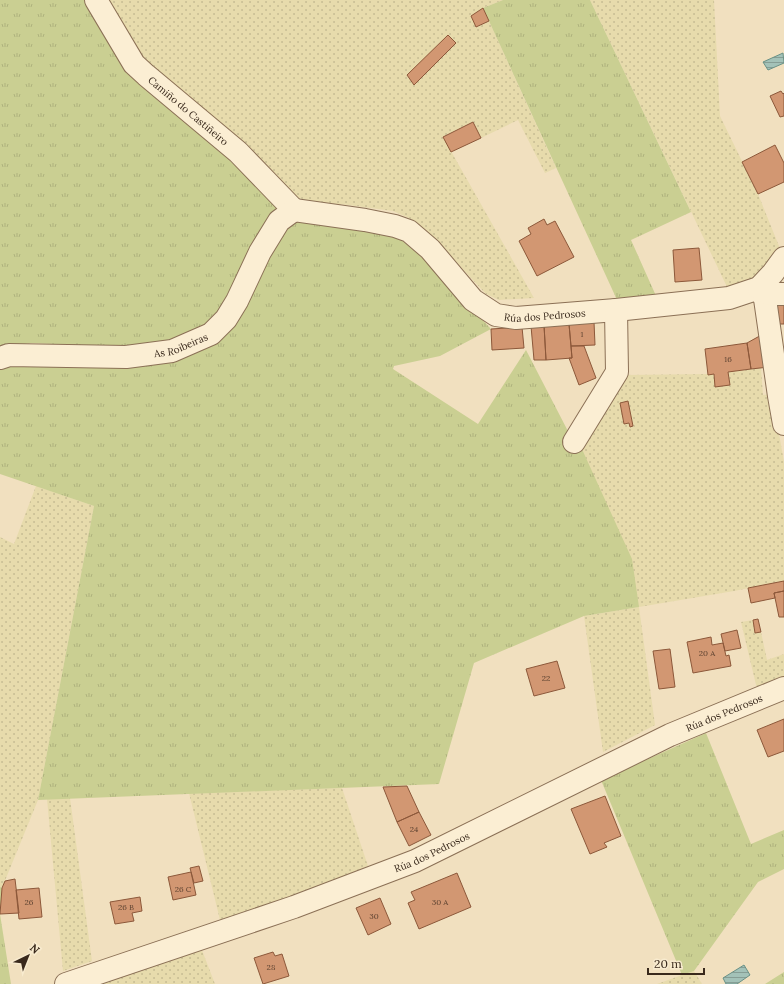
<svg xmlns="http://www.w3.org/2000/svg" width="784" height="984" viewBox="0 0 784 984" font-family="Lora,serif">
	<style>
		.farmland { fill: url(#farmland-dots) }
		.grass { fill: url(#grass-tufts) }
		.water { fill: url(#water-rules); stroke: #699186 }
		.building { fill: #d29772; stroke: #8c583a }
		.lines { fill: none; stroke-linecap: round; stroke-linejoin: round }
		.minor-casing { stroke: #8b7056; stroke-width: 24 }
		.minor { stroke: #fbeed3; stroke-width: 22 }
		.labels { text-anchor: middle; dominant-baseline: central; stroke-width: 4; stroke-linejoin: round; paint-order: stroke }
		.number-label { font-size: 8px; fill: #5f4432 }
		.street-label { font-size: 10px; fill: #39291c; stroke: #f8ebcf }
	</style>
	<defs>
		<pattern id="farmland-dots" width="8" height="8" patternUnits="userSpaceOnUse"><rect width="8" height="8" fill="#e7dbac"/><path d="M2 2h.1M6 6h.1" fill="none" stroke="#c7bc93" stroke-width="1.8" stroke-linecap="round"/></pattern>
		<pattern id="grass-tufts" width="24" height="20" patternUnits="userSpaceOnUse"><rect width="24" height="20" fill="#cacf92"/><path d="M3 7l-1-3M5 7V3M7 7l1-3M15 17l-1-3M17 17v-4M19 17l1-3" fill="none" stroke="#aeb27d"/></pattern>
		<pattern id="water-rules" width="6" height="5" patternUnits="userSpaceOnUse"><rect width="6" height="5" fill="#a3c2b8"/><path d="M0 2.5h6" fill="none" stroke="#869e95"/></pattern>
	</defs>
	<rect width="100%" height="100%" fill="#f1e0bf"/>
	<!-- farmland -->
	<path class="farmland" d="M 103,0 L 503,0 L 483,8 L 471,16 L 477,27 L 489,21 L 556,168 L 545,173 L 518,120 L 481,138 L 473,122 L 443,137 L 534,298 L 499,300 L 486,294 L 442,247 L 415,222 L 407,217 L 393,211 L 341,204 L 340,208 L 312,203 L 294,196 L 138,62 Z
		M 590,0 L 714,0 L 720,116 L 758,194 L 781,251 L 762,271 L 746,282 L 728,289 Z
		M 761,368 L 763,395 L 772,394 L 784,462 L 784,581 L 734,591 L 639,607 L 655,725 L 603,752 L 584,616 L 639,607 L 581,447 L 621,375 L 714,374 L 715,386 L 730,385 L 728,372 Z
		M 36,486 L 94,506 L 38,800 L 2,888 L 0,887 L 0,537 L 14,544 Z
		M 753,620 L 755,632 L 761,632 L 767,660 L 784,654 L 784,677 L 757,689 L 741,622 Z
		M 342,788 L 368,866 L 283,903 L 221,924 L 189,793 Z
		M 70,798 L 92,961 L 63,971 L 47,799 Z
		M 200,945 L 215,984 L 92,984 Z
		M 694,971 L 702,984 L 657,984 L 682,975 Z"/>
	<!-- grass -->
	<path class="grass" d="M 0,0 L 85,0 L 87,8 L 131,72 L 247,167 L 279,206 L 226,301 L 213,321 L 175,338 L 148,345 L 97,346 L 32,343 L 0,347 Z
		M 503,0 L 590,0 L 691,212 L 631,240 L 657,298 L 618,302 L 483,8 Z
		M 294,220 L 397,235 L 418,247 L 448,283 L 491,329 L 440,356 L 394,366 L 393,369 L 478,424 L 526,350 L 571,437 L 581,447 L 632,559 L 639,607 L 584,616 L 474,663 L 439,784 L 38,800 L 94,506 L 0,474 L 0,368 L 21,365 L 177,359 L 221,340 L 244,311 L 272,247 Z
		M 706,733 L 751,844 L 784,830 L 784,869 L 758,882 L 694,971 L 682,975 L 601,780 Z
		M 0,887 L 2,888 L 0,914 L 11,984 L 0,984 Z
		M 784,972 L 784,984 L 765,984 Z"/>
	<!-- water -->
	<path class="water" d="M 783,53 L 784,63 L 768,70 L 763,62 Z
		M 744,965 L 750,975 L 737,984 L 726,984 L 723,978 Z"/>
	<!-- building -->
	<path class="building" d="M 483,8 L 489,21 L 476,27 L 471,16 Z
		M 448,35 L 456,43 L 414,85 L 407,75 Z
		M 781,91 L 783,94 L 784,93 L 784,116 L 780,117 L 770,96 Z
		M 473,122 L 481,138 L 451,152 L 443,137 Z
		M 775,145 L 784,163 L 784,182 L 758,194 L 742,162 Z
		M 544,219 L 547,225 L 555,221 L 574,257 L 537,276 L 519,241 L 531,234 L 528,228 Z
		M 699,248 L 702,280 L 675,282 L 673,250 Z
		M 773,303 L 784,303 L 784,324 L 772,324 Z
		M 594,322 L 595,345 L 571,346 L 569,324 Z
		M 569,324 L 572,358 L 546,360 L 544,325 Z
		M 544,325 L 546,360 L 534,360 L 531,326 Z
		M 522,327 L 524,348 L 492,350 L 491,329 Z
		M 765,333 L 769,367 L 751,369 L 747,343 Z
		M 747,343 L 751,369 L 728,372 L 730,385 L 715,387 L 714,374 L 708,375 L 705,349 Z
		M 571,346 L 584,346 L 596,378 L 579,385 L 569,358 L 572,358 Z
		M 628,401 L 633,426 L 630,427 L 629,423 L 624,424 L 620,403 Z
		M 784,581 L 784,591 L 774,593 L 775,598 L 751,603 L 748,588 Z
		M 784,591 L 784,617 L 779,617 L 774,593 Z
		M 758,619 L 761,632 L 755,633 L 753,620 Z
		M 737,630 L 741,648 L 725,651 L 721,634 Z
		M 711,637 L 712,645 L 723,643 L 726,656 L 729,655 L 731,666 L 693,673 L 687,642 Z
		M 670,649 L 675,687 L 659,689 L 653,651 Z
		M 557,661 L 565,688 L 534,696 L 526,669 Z
		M 784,719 L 784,751 L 768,757 L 757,730 Z
		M 407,786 L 419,812 L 397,822 L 383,787 Z
		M 605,796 L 621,836 L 604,843 L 607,847 L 590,854 L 571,809 Z
		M 419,812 L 431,835 L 409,846 L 397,822 Z
		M 199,866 L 203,881 L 194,883 L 190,868 Z
		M 191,872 L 196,895 L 173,900 L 168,877 Z
		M 457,873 L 471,907 L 419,929 L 408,903 L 415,900 L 411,892 Z
		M 15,879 L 19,913 L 0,914 L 2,888 L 5,881 Z
		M 39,888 L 42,917 L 19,919 L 16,890 Z
		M 140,897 L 142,911 L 132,913 L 134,921 L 115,924 L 110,902 Z
		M 380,898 L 391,924 L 368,935 L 356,908 Z
		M 273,952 L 275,956 L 282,954 L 289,976 L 263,984 L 254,958 Z"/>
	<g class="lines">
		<!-- minor casing -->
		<g class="minor-casing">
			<g id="minor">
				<path id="s1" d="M 96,0 L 134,64 L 146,75 L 238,152 L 294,210"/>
				<path id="s2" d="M 294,210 L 365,220 L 395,226 L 409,231 L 430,249 L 473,300 L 496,315 L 516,318 L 616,310 L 729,298 L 759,288 L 773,273 L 784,258"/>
				<path d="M 759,288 L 765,299 L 779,396 L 784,424"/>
				<path d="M 759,288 L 770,294 L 784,294"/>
				<path id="s3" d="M 0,358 L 9,355 L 126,357 L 172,351 L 211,334 L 226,319 L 237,301 L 260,252 L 279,221 L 294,210"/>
				<path d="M 574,442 L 617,372 L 616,310"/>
				<path id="s4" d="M 66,984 L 294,907 L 415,861 L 670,735 L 784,688"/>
			</g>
		</g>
		<!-- minor -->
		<use href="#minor" class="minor"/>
	</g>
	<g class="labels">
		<!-- number labels -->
		<g class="number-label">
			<text x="582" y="334">1</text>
			<text x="728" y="359">16</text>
			<text x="707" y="653">20 A</text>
			<text x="546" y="678">22</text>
			<text x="414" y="829">24</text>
			<text x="183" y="889">26 C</text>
			<text x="29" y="902">26</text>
			<text x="440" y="902">30 A</text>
			<text x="126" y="907">26 B</text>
			<text x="374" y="916">30</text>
			<text x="271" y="967">28</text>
		</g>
		<!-- street labels -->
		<g class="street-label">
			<text stroke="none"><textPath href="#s1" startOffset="146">Camiño do Castiñeiro</textPath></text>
			<text stroke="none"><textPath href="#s2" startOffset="288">Rúa dos Pedrosos</textPath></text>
			<text stroke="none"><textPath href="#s3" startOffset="183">As Roibeiras</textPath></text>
			<text stroke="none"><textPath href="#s4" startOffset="713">Rúa dos Pedrosos</textPath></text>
			<text stroke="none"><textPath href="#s4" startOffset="389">Rúa dos Pedrosos</textPath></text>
		</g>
	</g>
	<!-- north arrow -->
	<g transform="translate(28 956) rotate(43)" stroke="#f8ebcf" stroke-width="3" paint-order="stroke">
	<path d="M0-3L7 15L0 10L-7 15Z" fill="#39291c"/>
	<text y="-6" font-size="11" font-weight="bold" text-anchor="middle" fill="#39291c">N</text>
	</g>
	<!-- scale -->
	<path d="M648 968v6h56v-6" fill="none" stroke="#39291c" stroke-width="2"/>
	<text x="654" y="968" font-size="12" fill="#39291c" stroke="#f8ebcf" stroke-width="3" paint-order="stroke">20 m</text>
</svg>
